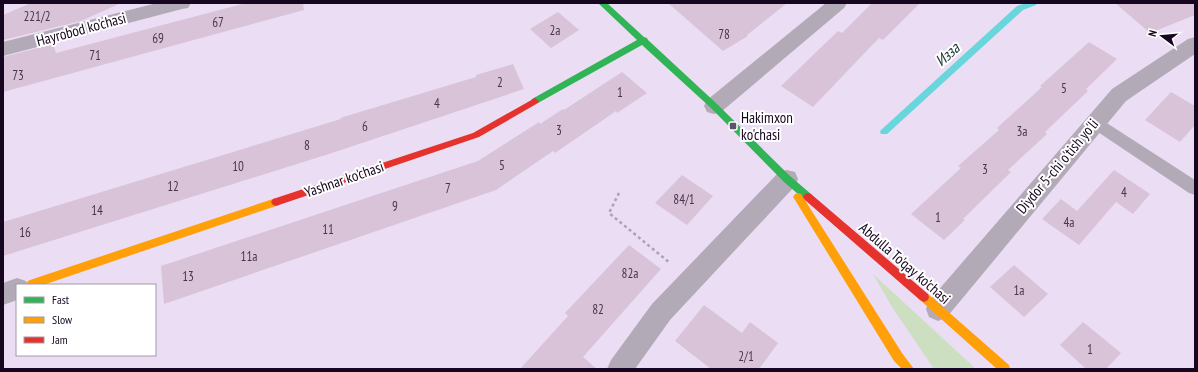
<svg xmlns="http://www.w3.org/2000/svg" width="1198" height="372" viewBox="0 0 1198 372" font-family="'PT Sans Narrow',sans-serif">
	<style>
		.green { fill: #cddfc1 }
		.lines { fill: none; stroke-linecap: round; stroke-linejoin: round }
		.stream { fill: #69d6dc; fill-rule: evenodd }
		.building { fill: #d8c3d9 }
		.path { stroke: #aca3b1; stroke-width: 2.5; stroke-dasharray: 3 3; stroke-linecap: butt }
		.lane { fill: #b3aab8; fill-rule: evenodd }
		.street { fill: #b3aab8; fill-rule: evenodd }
		.fast { fill: #30b455; fill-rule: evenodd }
		.slow { fill: #ff9f0a; fill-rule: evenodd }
		.jam { fill: #e5322d; fill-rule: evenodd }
		.poi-dot { fill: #61516a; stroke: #fff; stroke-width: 1.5 }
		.labels { text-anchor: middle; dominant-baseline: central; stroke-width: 4; stroke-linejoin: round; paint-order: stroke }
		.number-label { font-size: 13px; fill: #47354e }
		.street-label { font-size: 15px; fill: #17061f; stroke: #fff }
		.poi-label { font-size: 15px; fill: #17061f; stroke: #fff; text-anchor: start }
		.water-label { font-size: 16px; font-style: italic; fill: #213b3a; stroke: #fff }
	</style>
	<rect width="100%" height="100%" fill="#ebddf4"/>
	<!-- green -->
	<path class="green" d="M 873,274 L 976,369 L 934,369 L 892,307 Z"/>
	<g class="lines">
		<!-- stream -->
		<path class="stream" d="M 1026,3 L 1037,3 L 1036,5 L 1023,10 L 887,134 L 881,134 L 880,132 L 881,130 L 1017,6 Z"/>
	</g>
	<!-- building -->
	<path class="building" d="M 31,3 L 121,3 L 81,21 L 3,40 L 3,15 Z
		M 246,3 L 303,3 L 304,10 L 3,92 L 3,57 L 53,44 L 56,53 Z
		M 668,3 L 787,3 L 747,35 L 748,36 L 723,51 Z
		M 872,3 L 920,3 L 883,40 L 879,38 L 813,107 L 781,86 L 838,31 L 842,33 Z
		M 1115,3 L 1195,3 L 1195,15 L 1150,33 Z
		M 558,12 L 579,30 L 551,48 L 530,29 Z
		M 1089,42 L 1117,59 L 1086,89 L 1088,91 L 1045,132 L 1047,134 L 1008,170 L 1011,172 L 963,219 L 965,220 L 944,240 L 911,214 L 961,168 L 958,166 L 999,130 L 997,128 L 1042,87 L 1040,86 Z
		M 513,64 L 524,89 L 332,153 L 3,256 L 3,222 L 341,119 L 340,118 L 476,77 L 476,75 Z
		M 622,72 L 647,93 L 617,113 L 616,111 L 555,153 L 553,151 L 496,190 L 164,304 L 161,266 L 478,161 L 539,122 L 540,124 L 563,109 L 564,110 Z
		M 1171,92 L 1195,106 L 1195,125 L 1180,142 L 1145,120 Z
		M 1114,170 L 1150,194 L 1133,214 L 1116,202 L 1079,245 L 1042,219 L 1061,199 L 1077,211 Z
		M 682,175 L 713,196 L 687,225 L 655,203 Z
		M 629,245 L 661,269 L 583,357 L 597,369 L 520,369 L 568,316 L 565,313 Z
		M 1014,265 L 1048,294 L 1024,317 L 990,287 Z
		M 704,305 L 742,333 L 750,322 L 778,343 L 759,369 L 711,369 L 675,341 Z
		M 1083,322 L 1121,353 L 1106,369 L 1086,369 L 1060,345 Z"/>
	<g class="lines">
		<!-- path -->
		<path class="path" d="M 619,193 L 609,213 L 670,263"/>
		<!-- lane -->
		<path class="lane" d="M 1094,116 L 1099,118 L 1195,180 L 1195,195 L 1189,193 L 1089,126 L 1086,122 L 1089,118 Z"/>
		<!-- street -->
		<path class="street" d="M 157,3 L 191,3 L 188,8 L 182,9 L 3,56 L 3,42 Z
			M 826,3 L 847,3 L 844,8 L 721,112 L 714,114 L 707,112 L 704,106 L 707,100 Z
			M 1195,37 L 1195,54 L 1126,101 L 947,317 L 938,321 L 929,317 L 926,309 L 929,301 L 1112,89 L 1188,39 Z
			M 787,170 L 795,172 L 798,179 L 795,186 L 670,320 L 635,369 L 607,369 L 611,360 L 652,304 L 779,172 Z
			M 17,278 L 26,281 L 27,285 L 17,285 L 17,300 L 3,305 L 3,283 Z"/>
		<!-- fast -->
		<path class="fast" d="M 598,3 L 607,3 L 644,37 L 647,38 L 648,40 L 717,104 L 790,176 L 811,194 L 813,197 L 811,200 L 808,201 L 805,200 L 784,182 L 711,108 L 642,45 L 538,103 L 532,103 L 531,101 L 532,99 L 637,40 Z"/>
		<!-- slow -->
		<path class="slow" d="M 798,193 L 801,194 L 902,353 L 914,369 L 902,369 L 894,361 L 795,200 L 793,197 L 795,194 Z
			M 276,198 L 279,199 L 281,202 L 279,205 L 43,285 L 25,285 L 27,282 L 30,280 Z
			M 924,292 L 928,294 L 1009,365 L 1010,369 L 997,369 L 920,300 L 919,297 L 920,294 Z"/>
		<!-- jam -->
		<path class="jam" d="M 535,98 L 539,101 L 538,103 L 479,137 L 276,206 L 273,205 L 271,202 L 273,199 L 276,198 L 473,133 Z
			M 808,193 L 811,194 L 928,294 L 929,297 L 928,300 L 924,302 L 920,300 L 805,200 L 803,197 L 805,194 Z"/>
	</g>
	<!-- markers -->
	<rect class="poi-dot" x="729" y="122" width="8" height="8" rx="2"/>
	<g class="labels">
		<!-- number labels -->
		<g class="number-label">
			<text x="37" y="16">221/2</text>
			<text x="218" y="22">67</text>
			<text x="555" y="30">2а</text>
			<text x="724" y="34">78</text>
			<text x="158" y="38">69</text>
			<text x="95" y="55">71</text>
			<text x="18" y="75">73</text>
			<text x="500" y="82">2</text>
			<text x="1064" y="88">5</text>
			<text x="620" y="92">1</text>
			<text x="437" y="103">4</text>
			<text x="365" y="126">6</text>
			<text x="559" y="130">3</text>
			<text x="1022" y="131">3а</text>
			<text x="307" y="145">8</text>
			<text x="502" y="165">5</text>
			<text x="238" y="166">10</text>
			<text x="985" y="169">3</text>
			<text x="173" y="186">12</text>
			<text x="448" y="188">7</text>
			<text x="1124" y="192">4</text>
			<text x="684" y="199">84/1</text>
			<text x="395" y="206">9</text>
			<text x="97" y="210">14</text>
			<text x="938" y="217">1</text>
			<text x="1069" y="222">4a</text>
			<text x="328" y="229">11</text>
			<text x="25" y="232">16</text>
			<text x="249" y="256">11а</text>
			<text x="630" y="273">82а</text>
			<text x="188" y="276">13</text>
			<text x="1019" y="290">1a</text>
			<text x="598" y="309">82</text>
			<text x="1090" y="349">1</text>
			<text x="746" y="356">2/1</text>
		</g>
		<!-- street labels -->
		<g class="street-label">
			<text transform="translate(81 29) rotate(-15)">Hayrobod ko'chasi</text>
			<text transform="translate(1057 166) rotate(-50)">Diydor 5-chi o'tish yo'li</text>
			<text transform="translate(344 179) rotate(-19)">Yashnar ko'chasi</text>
			<text transform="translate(905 263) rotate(41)">Abdulla To'qay ko'chasi</text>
		</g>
		<!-- poi labels -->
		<g class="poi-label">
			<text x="741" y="117">Hakimxon<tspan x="741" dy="17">ko'chasi</tspan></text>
		</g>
		<!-- water labels -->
		<g class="water-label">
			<text transform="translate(947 54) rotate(-42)">Изза</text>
		</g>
	</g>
	<!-- border -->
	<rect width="1198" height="372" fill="none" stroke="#17061f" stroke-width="8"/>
	<!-- legend -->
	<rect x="16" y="284" width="140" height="72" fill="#ffffff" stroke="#a29ba5"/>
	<rect x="24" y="297" width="20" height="6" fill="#30b455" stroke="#a29ba5"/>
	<text x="52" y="304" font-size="12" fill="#17061f">Fast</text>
	<rect x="24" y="317" width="20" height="6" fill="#ff9f0a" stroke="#a29ba5"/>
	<text x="52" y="324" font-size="12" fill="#17061f">Slow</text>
	<rect x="24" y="337" width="20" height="6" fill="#e5322d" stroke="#a29ba5"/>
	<text x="52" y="344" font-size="12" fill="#17061f">Jam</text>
	<!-- north arrow -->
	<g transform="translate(1162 36) rotate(286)" stroke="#ffffff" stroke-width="3" paint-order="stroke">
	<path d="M0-3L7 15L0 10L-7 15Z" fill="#17061f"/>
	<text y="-6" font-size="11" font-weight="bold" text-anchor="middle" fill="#17061f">N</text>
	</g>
</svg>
